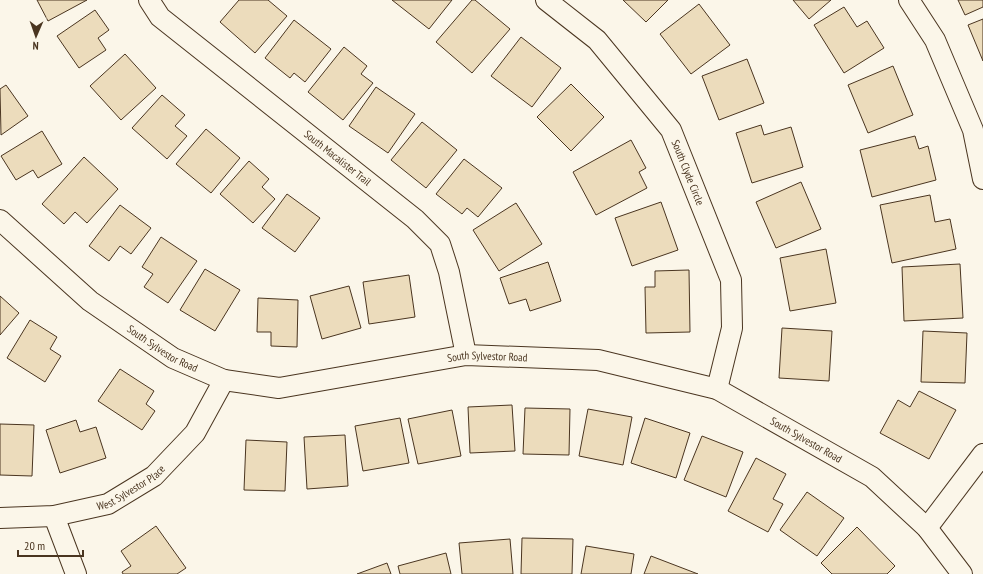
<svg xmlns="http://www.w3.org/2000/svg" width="983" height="574" viewBox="0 0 983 574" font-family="'PT Sans Narrow',sans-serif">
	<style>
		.building { fill: #ecdcbc; stroke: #4a3520 }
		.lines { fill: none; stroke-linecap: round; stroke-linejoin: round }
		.minor-casing { stroke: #4a3520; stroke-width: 22 }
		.minor { stroke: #fbf6e9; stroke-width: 20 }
		.labels { text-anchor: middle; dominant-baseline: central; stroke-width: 3; stroke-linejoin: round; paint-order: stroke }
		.street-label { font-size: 11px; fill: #4a3520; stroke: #fbf6e9 }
	</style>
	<rect width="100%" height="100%" fill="#fbf6e9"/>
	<!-- building -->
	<path class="building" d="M 37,0 L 87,0 L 48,21 Z
		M 239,0 L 268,0 L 287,16 L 255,53 L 220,22 Z
		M 392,0 L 452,0 L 429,29 Z
		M 472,0 L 475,0 L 510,29 L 472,73 L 436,42 Z
		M 623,0 L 668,0 L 646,22 Z
		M 793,0 L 831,0 L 809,19 Z
		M 958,0 L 983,0 L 983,7 L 965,15 Z
		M 699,4 L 730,45 L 691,74 L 660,34 Z
		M 844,7 L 857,27 L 867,21 L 884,48 L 844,73 L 814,25 Z
		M 95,10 L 109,30 L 98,38 L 106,50 L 79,68 L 57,36 Z
		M 983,19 L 983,61 L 968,25 Z
		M 294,20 L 331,49 L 305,82 L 294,73 L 290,78 L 265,58 Z
		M 521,37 L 561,68 L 532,107 L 491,76 Z
		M 344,47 L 367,66 L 361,74 L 373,83 L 343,120 L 308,92 Z
		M 125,54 L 156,88 L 121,120 L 90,86 Z
		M 747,59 L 764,103 L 719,120 L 702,76 Z
		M 893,66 L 913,115 L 868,133 L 848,85 Z
		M 571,84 L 604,117 L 571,151 L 537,117 Z
		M 6,85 L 28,116 L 1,135 L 0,89 Z
		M 376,87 L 415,114 L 388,153 L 349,126 Z
		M 162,95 L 185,115 L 175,126 L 187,136 L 167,159 L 132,128 Z
		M 422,122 L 457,150 L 426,188 L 391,160 Z
		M 761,125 L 764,135 L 791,127 L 803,167 L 752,183 L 736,133 Z
		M 206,129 L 240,158 L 211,193 L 176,164 Z
		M 42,131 L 62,164 L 38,178 L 33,170 L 16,180 L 1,156 Z
		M 915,136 L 919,149 L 928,146 L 936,180 L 872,197 L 860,150 Z
		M 631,140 L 646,168 L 639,172 L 647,188 L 596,215 L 573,172 Z
		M 84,157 L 118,189 L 87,223 L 75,212 L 64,224 L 42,204 Z
		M 464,159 L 502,188 L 478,217 L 467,208 L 462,214 L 436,194 Z
		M 249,161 L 269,179 L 262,187 L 275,199 L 253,223 L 220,194 Z
		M 801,182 L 821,229 L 776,248 L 756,202 Z
		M 287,194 L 320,218 L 295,252 L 262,228 Z
		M 930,195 L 935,222 L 950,219 L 956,249 L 892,263 L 880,205 Z
		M 661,202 L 678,250 L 632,266 L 615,218 Z
		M 516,203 L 542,244 L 499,271 L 473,230 Z
		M 120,205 L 151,228 L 131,254 L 120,246 L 109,261 L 89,246 Z
		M 161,237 L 197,261 L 168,303 L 144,287 L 153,274 L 142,267 Z
		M 826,249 L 836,303 L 790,311 L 780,258 Z
		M 548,262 L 561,301 L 530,311 L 526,299 L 509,304 L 500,278 Z
		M 960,264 L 963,318 L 904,321 L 902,267 Z
		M 205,269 L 240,290 L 215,331 L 180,310 Z
		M 689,270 L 690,332 L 646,333 L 645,287 L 655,287 L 655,271 Z
		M 409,275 L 415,317 L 369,324 L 363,282 Z
		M 349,286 L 361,328 L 322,339 L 310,296 Z
		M 0,296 L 19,313 L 0,335 Z
		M 258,298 L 298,300 L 297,347 L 271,346 L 271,332 L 257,332 Z
		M 30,320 L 57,337 L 50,349 L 61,356 L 45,382 L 7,358 Z
		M 782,328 L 832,331 L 829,381 L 779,378 Z
		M 923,331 L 967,333 L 965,383 L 921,382 Z
		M 120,369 L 154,391 L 146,404 L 155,411 L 142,430 L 98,401 Z
		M 919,391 L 956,410 L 929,459 L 880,433 L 898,400 L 910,407 Z
		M 512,405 L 515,451 L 470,453 L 468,407 Z
		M 525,408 L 570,409 L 569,455 L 523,454 Z
		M 588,409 L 632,417 L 623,465 L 579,456 Z
		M 452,410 L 461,456 L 418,464 L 408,419 Z
		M 400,418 L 409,463 L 363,471 L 355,426 Z
		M 645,418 L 690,433 L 676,478 L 631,463 Z
		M 76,420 L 80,432 L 96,427 L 106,458 L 60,473 L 46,430 Z
		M 0,424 L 34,425 L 32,476 L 0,475 Z
		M 345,435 L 348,486 L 307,489 L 304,437 Z
		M 702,436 L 743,452 L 726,497 L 684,480 Z
		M 246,440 L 287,442 L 285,491 L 244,490 Z
		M 756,458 L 786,474 L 773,499 L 783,504 L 768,532 L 728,511 Z
		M 807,492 L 844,518 L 817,556 L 780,530 Z
		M 156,526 L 186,568 L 177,574 L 123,574 L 122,572 L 131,566 L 121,551 Z
		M 857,527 L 895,566 L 887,574 L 832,574 L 821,563 Z
		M 522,538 L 573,539 L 572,574 L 521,574 Z
		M 510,539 L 513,574 L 462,574 L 459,543 Z
		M 586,546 L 634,554 L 631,574 L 581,574 Z
		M 446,553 L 451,574 L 400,574 L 398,566 Z
		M 651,556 L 698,574 L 644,574 Z
		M 387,563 L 391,574 L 357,574 Z"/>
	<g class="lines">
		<!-- minor casing -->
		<g class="minor-casing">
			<g id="minor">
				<path id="s1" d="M 149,0 L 160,17 L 415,219 L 440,244 L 449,272 L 466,355"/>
				<path id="s2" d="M 546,0 L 597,40 L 671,130 L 731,280 L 732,328 L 717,389"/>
				<path d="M 909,0 L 935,40 L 973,130 L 983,179"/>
				<path id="s3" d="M 0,220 L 90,301 L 173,358 L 224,380 L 279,388 L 466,355 L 598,360 L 717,389 L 872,477 L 927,528 L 962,574"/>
				<path d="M 54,516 L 76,574"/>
				<path id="s4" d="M 0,518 L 54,516 L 108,504 L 154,476 L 195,433 L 224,380"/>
				<path d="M 927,528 L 983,454"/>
			</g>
		</g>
		<!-- minor -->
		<use href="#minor" class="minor"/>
	</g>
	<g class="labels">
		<!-- street labels -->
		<g class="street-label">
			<text stroke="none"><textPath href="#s1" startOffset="247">South Macalister Trail</textPath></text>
			<text stroke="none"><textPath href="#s2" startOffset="227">South Clyde Circle</textPath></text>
			<text stroke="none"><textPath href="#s3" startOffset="208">South Sylvestor Road</textPath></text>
			<text stroke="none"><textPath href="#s3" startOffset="544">South Sylvestor Road</textPath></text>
			<text stroke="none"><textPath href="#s3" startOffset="880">South Sylvestor Road</textPath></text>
			<text stroke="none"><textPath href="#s4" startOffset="137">West Sylvestor Place</textPath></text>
		</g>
	</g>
	<!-- north arrow -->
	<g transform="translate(36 36) rotate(182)" stroke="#fbf6e9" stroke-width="3" paint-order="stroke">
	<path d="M0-3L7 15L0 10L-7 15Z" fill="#4a3520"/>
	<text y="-6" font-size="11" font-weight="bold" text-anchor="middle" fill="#4a3520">N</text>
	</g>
	<!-- scale -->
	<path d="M18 550v6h65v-6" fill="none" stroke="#4a3520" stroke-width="2"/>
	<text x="24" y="550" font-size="12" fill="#4a3520" stroke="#fbf6e9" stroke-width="3" paint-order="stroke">20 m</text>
</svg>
